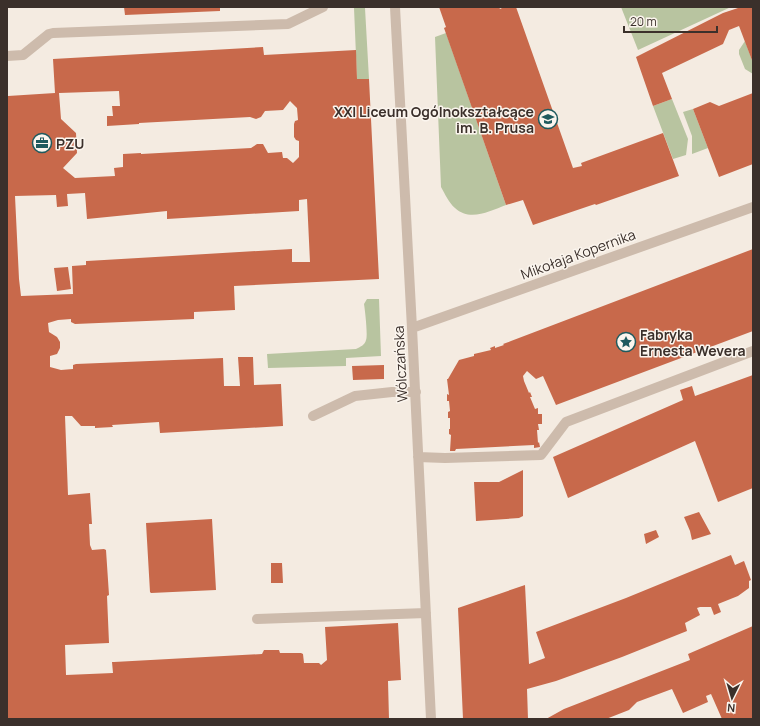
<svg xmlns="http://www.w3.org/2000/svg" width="760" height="726" viewBox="0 0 760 726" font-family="Manrope,sans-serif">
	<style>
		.green { fill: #b8c4a0 }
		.building { fill: #c8694b; fill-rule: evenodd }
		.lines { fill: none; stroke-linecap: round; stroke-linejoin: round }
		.minor { stroke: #cdbbac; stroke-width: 10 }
		.labels { text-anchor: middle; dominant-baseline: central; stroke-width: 3; stroke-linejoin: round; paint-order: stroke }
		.poi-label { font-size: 14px; font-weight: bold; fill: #3b302b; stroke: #fbf5ee; text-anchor: start }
		.street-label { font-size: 14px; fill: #3b302b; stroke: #fbf5ee }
	</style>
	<rect width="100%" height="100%" fill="#f4ebe1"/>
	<!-- green -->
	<path class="green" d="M 621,7 L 731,7 L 638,50 Z
		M 354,8 L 365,8 L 369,79 L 357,79 Z
		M 446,33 L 506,205 C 490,211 470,222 455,208 C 449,203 445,194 441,187 L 435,37 Z
		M 745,41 L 753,63 L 753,74 L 745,69 L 739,54 L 739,50 Z
		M 672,99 L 688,139 L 686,155 L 673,159 L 653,106 Z
		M 693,109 L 708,148 L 692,154 L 692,136 L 683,112 Z
		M 367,299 L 379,299 L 381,356 L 346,358 L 346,366 L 268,368 L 267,354 L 356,349 C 360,347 365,345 366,340 C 368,336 365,310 364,304 Z"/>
	<!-- building -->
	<path class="building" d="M 124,7 L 220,7 L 220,11 L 125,15 Z
		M 439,7 L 499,7 L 500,9 L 504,7 L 516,7 L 573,168 L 582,166 L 581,163 L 663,133 L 679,176 L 596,205 L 595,204 L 533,225 L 523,200 L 506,205 L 444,28 L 446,27 Z
		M 741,7 L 753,7 L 753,63 L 739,26 L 729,30 L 723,44 L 662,73 L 672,99 L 653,106 L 636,57 L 723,13 Z
		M 263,47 L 264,55 L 356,50 L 357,79 L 369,79 L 379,279 L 234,286 L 235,310 L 194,312 L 194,319 L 75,324 L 71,322 L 71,319 L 58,320 L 48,323 L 49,332 L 57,337 L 60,342 L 60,348 L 57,354 L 50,356 L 50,367 L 61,370 L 73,369 L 73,365 L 76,364 L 223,358 L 224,386 L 240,386 L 238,357 L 253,357 L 254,385 L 281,384 L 283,426 L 160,433 L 159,422 L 112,425 L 113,427 L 95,428 L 95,426 L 81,426 L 72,416 L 65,416 L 68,495 L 90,493 L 92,524 L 89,524 L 90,545 L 92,550 L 104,549 L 106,550 L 109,595 L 107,596 L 109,643 L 65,645 L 66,675 L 113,673 L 112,662 L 114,662 L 262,654 L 264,650 L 279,650 L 280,653 L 301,653 L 303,654 L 304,663 L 319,663 L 321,665 L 327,660 L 325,627 L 398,623 L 401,680 L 388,681 L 389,719 L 7,719 L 7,92 L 8,92 L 8,96 L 55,93 L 53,59 ZM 119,91 L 120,106 L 112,106 L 113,116 L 107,116 L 107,126 L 139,124 L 139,123 L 250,117 L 256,119 L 261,117 L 265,111 L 283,110 L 290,101 L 297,108 L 298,120 L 295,121 L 294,124 L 294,137 L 296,140 L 299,141 L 299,157 L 293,163 L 287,158 L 283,158 L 282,152 L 268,153 L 263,144 L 257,144 L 251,148 L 141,154 L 141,153 L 123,154 L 123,167 L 114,168 L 115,176 L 75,178 L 63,168 L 77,153 L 76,133 L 61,119 L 59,93 ZM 85,193 L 87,219 L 167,211 L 167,219 L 299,211 L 299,200 L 307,199 L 310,262 L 292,262 L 292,249 L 87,261 L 86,261 L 86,265 L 72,266 L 73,294 L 21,296 L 19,279 L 15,196 L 56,195 L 57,207 L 68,206 L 67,194 Z
		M 753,93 L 753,164 L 719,177 L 693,109 L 710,102 L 719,106 Z
		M 753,249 L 753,331 L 556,405 L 543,376 L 536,379 L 527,371 L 523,376 L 524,381 L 529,393 L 530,392 L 532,397 L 530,397 L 535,409 L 538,408 L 538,414 L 542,414 L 542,424 L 538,424 L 539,430 L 537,430 L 538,443 L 539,442 L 540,447 L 534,448 L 534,445 L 456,449 L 455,451 L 450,451 L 451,435 L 449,434 L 449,429 L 450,429 L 450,418 L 448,418 L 448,412 L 450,411 L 449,401 L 447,401 L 447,394 L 449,395 L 447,379 L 448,379 L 459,360 L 474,356 L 474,354 L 491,350 L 490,348 L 495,346 L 495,348 L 504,345 L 503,344 L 511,341 Z
		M 68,267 L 71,289 L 57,291 L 54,268 Z
		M 384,365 L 384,379 L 353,380 L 352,366 Z
		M 753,375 L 753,488 L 718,502 L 695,441 L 568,498 L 553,457 L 683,400 L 680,390 L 692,386 L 695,396 Z
		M 523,470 L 523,516 L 519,518 L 476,521 L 474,482 L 499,482 Z
		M 699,512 L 711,534 L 692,540 L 690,531 L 684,517 Z
		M 212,519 L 216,590 L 151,593 L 150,592 L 146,523 Z
		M 656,530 L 659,537 L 646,544 L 644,534 Z
		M 731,555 L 735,565 L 744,561 L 751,580 L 749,581 L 749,588 L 738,596 L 718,604 L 721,612 L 714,615 L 711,607 L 700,607 L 697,608 L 700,615 L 685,623 L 687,631 L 622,657 L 556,681 L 527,689 L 528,719 L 463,719 L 458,608 L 525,585 L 529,664 L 545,658 L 536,632 L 626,598 Z
		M 271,563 L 282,563 L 283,583 L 271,583 Z
		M 753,626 L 753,719 L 722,719 L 711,694 L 706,696 L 708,702 L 683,713 L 672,689 L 637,702 L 629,710 L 606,719 L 546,719 L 564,709 L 690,660 L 688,654 Z"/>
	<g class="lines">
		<!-- minor -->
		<path class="minor" d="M 395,7 L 412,328 L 431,719
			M 7,56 L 23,55 L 49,34 L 53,33 L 288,24 L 323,7
			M 412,328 L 753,207
			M 313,416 L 355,396 L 392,392 L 416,392
			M 418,457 L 445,458 L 541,455 L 566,422 L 753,351
			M 257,619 L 426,613"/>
	</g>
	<!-- icons -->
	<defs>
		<g id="school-ring" transform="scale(1)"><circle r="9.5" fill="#fbf5ee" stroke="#1f5a5e" stroke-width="1.5"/><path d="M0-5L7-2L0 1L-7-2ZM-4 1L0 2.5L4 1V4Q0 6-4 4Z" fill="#1f5a5e"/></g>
		<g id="office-ring" transform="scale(1)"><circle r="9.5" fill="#fbf5ee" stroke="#1f5a5e" stroke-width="1.5"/><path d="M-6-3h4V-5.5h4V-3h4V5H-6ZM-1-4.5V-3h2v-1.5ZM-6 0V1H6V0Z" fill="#1f5a5e"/></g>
		<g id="sight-ring" transform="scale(1)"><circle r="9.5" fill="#fbf5ee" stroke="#1f5a5e" stroke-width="1.5"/><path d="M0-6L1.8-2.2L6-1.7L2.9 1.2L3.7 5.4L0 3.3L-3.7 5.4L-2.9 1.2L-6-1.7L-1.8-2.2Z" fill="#1f5a5e"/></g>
	</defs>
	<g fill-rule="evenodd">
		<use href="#school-ring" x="548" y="119"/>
		<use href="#office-ring" x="42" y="143"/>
		<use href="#sight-ring" x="626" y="342"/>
	</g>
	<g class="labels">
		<!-- poi labels -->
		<g class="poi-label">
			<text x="534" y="111" text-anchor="end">XXI Liceum Ogólnokształcące<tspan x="534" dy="16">im. B. Prusa</tspan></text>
			<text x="56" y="143">PZU</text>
			<text x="640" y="334">Fabryka<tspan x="640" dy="16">Ernesta Wevera</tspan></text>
		</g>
		<!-- street labels -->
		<g class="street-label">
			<text transform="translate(578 254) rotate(-20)">Mikołaja Kopernika</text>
			<text transform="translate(400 364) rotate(-93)">Wólczańska</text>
		</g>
	</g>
	<!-- border -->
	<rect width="760" height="726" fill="none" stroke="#3b302b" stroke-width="16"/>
	<!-- north arrow -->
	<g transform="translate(732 698) rotate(185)" stroke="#fbf5ee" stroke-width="3" paint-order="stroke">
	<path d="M0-3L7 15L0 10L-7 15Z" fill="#3b302b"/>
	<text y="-6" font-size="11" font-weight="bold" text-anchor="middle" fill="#3b302b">N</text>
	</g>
	<!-- scale -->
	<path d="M624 26v6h93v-6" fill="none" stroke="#3b302b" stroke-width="2"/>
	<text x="630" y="26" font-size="12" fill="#3b302b" stroke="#fbf5ee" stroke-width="3" paint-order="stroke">20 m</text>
</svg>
